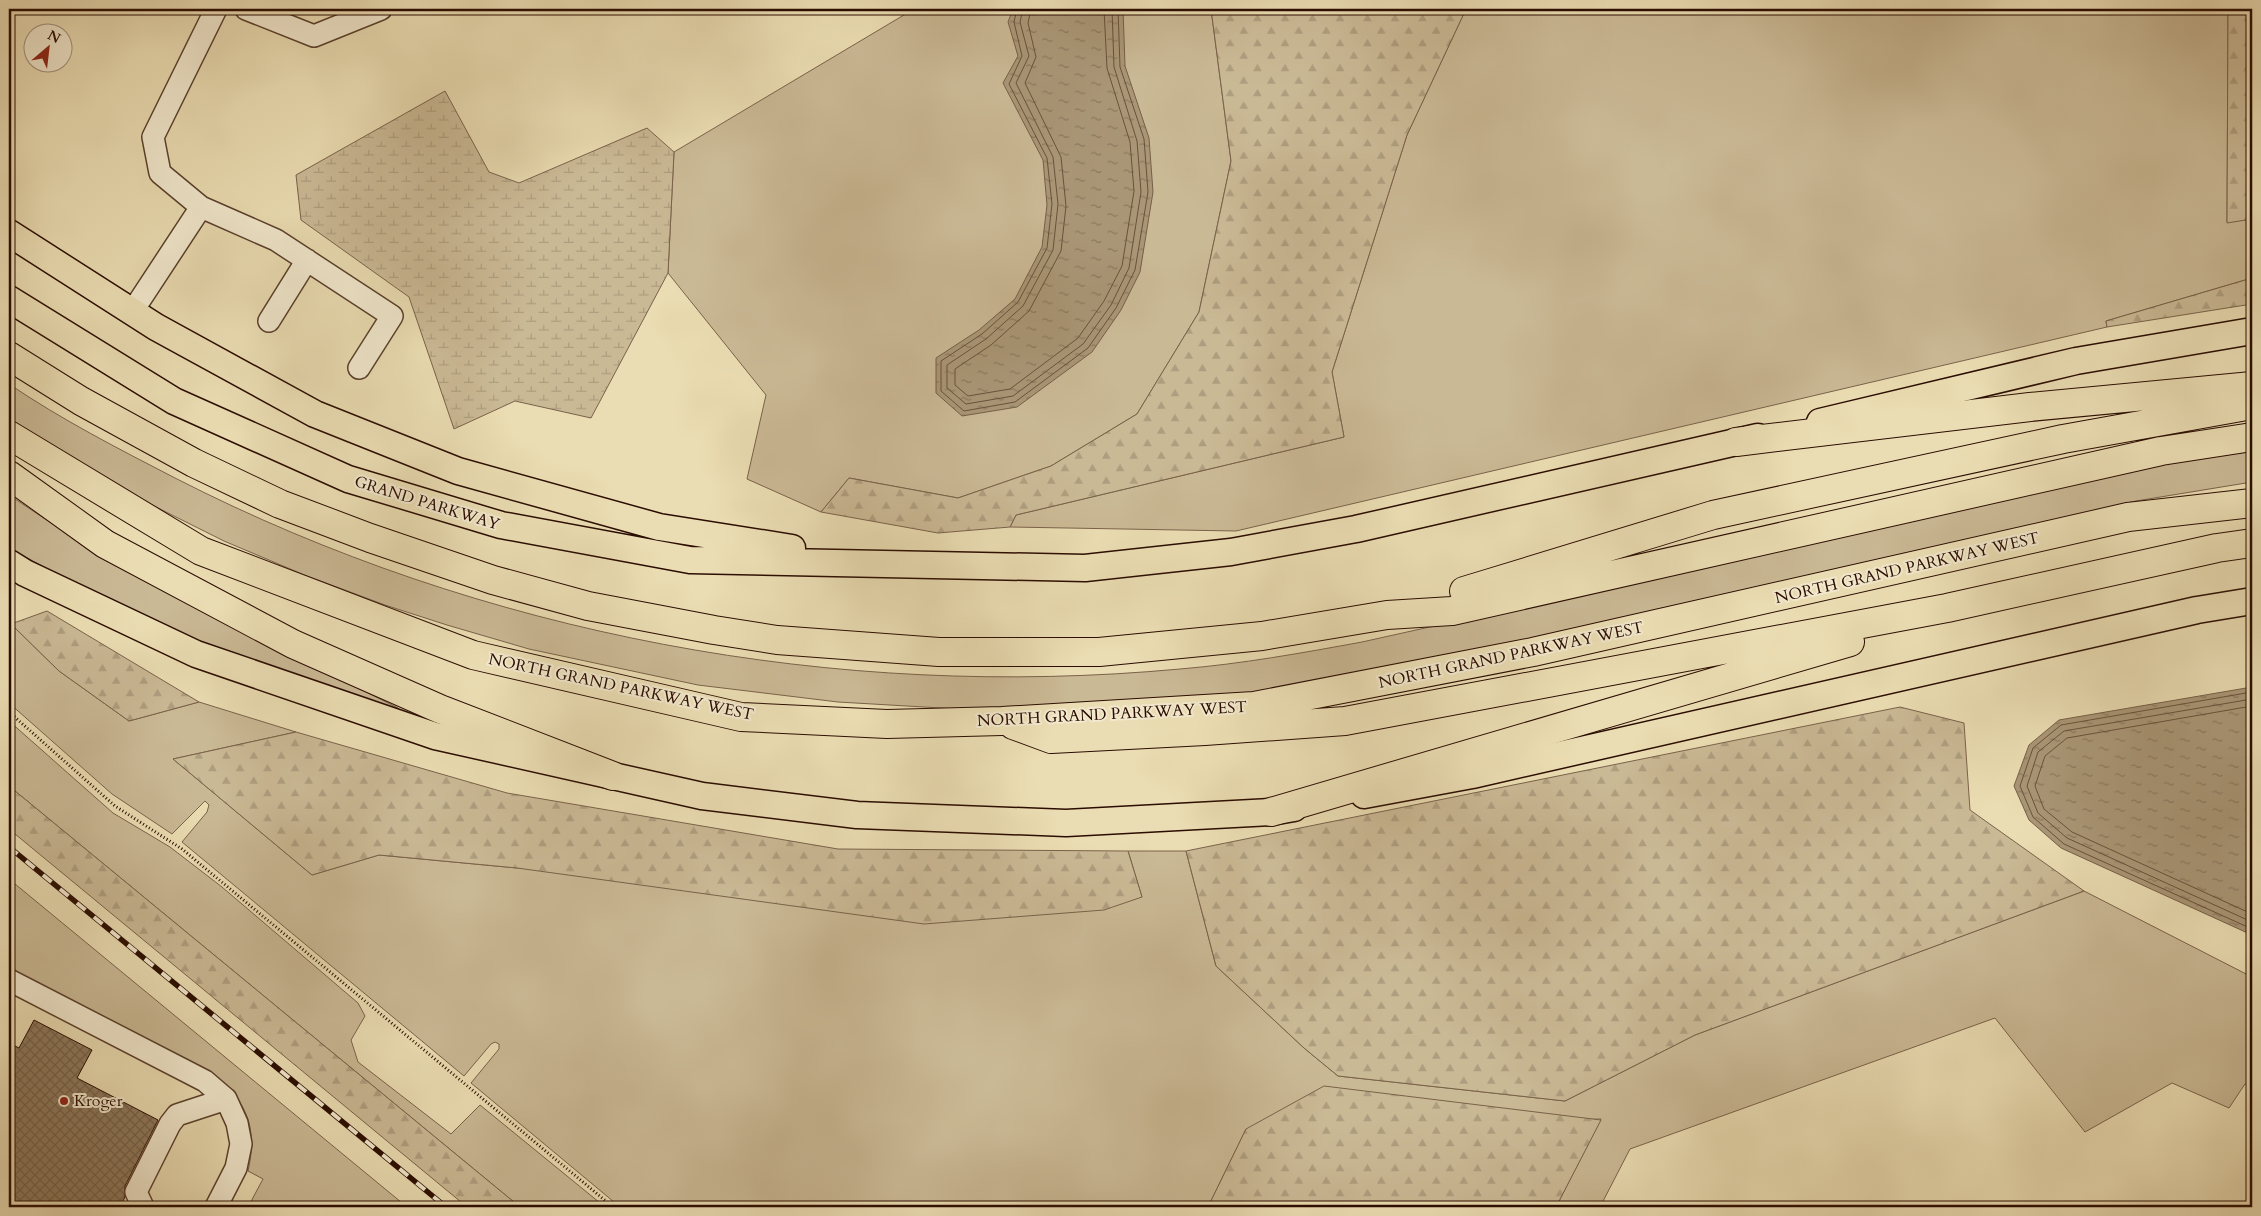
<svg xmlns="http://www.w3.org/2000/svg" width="2261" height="1216" viewBox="0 0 2261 1216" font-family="Cardo,serif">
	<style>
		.grass { fill: #cab995; stroke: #7a624a }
		.forest { fill: url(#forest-firs); stroke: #7a624a }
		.wetland { fill: url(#wetland-marsh); stroke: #7a624a }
		.water { fill: url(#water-ripples); stroke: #765f47 }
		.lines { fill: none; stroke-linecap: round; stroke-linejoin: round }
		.shore { stroke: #6a513b; stroke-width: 1 }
		.building { fill: url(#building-cross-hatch); stroke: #2a0c00 }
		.minor-casing { stroke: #5a402d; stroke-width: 24 }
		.major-casing { stroke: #2a0c00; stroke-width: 29 }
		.highway-casing { stroke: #2a0c00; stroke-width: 30 }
		.path { stroke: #2a0c00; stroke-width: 3; stroke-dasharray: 1 2.5; stroke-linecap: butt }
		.minor { stroke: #f2e9ce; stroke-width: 21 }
		.major { stroke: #ebddb3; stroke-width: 26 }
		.highway { stroke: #ebddb3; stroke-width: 28 }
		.rail-casing { stroke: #2a0c00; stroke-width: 5.5 }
		.rail { stroke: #f2e9ce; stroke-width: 4; stroke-dasharray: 11; stroke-linecap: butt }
		.poi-dot { fill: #8f2418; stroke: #f2e9ce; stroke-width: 2 }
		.labels { text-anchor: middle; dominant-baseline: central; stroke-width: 4; stroke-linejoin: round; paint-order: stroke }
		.street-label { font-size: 16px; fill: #2a0c00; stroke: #f2e9ce }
		.poi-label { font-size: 16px; fill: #2a0c00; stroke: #f2e9ce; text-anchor: start }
	</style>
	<defs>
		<pattern id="forest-firs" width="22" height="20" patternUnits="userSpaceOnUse" patternTransform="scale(1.25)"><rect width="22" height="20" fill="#cab995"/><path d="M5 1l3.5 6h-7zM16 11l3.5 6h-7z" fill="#ae9e7f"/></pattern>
		<pattern id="wetland-marsh" width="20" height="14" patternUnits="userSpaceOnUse" patternTransform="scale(1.25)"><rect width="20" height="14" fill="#cab995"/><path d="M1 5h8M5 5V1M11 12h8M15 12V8" fill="none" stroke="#ae9e7f"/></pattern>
		<pattern id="water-ripples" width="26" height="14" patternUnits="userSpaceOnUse" patternTransform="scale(1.25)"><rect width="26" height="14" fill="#a99676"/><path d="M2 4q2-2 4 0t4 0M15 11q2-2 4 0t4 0" fill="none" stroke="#8a795e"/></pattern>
		<pattern id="building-cross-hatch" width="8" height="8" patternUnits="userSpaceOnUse" patternTransform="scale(1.25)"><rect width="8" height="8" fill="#8e795d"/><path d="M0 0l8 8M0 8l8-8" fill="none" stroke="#74624a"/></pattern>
	</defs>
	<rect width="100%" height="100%" fill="#ebddb3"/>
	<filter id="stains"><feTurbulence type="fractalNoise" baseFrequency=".004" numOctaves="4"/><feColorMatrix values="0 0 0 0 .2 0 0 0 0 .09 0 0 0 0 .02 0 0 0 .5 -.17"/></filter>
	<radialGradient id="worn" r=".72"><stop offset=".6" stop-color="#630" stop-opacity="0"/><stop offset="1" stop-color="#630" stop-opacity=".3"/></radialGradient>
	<!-- grass -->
	<path class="grass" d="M 914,9 L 1211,9 L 1231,161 L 1199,312 L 1137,414 L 1051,466 L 958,498 L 849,478 L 821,512 L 747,479 L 766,395 L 668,273 L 674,152 Z
		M 1466,9 L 2228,9 L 2227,222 L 2252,219 L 2252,278 L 2106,321 L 2107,327 L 1236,531 L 1010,527 L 1016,515 L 1344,437 L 1332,372 L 1407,135 Z
		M 9,384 C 62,420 119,449 175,478 C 482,635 836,701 1180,669 C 1241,664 1302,653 1362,642 L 2191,458 L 2252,450 L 2252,482 L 2136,501 L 1383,672 L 1242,695 L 976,710 L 838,702 L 698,685 L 529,649 L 447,625 L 385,605 L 302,574 L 224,541 L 104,481 L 9,425 Z
		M 9,495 L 86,546 L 267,642 L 398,708 L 398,711 L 206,645 L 77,585 L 9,548 Z
		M 9,622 L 59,671 L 129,721 L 199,702 L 296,732 L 173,759 L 312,875 L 379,855 L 517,868 L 1142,897 L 1128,851 L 1186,851 L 1216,966 L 1304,1048 L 1338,1076 L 1565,1101 L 1695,1035 L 2084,891 L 2252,977 L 2252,1087 L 2245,1084 L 2229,1108 L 2172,1083 L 2085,1132 L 1995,1018 L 1630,1149 L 1600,1207 L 1556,1207 L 1601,1119 L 1246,1129 L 1208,1207 L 620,1207 L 471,1083 L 499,1049 L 499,1044 L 495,1042 L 491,1044 L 464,1076 L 182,842 L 207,812 L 209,805 L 205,801 L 172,834 L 112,794 L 9,703 Z
		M 9,721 L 113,813 L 170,847 L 222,887 L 358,1003 L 365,1016 L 351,1040 L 358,1062 L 451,1134 L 480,1105 L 605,1207 L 520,1207 L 9,786 Z
		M 9,879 L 407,1207 L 248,1207 L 263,1179 L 248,1171 C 258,1128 247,1100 211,1073 L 9,968 Z"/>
	<!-- forest -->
	<path class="forest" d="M 1211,9 L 1466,9 L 1407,135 L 1332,372 L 1344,437 L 1016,515 L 1010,527 L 938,533 L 821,512 L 849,478 L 958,498 L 1051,466 L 1137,414 L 1199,312 L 1231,161 Z
		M 2228,9 L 2252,9 L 2252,219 L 2227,223 Z
		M 2252,278 L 2252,304 L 2107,327 L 2106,321 Z
		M 47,611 L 199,702 L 129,721 L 59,671 L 11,624 Z
		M 1900,707 L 1964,723 L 1970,810 L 2084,891 L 1695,1035 L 1565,1101 L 1338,1076 L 1304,1048 L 1216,966 L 1186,851 Z
		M 296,732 L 507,793 L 838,849 L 1128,851 L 1142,897 L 1104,910 L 924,924 L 517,868 L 379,855 L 312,875 L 173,759 Z
		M 9,786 L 520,1207 L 467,1207 L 9,829 Z
		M 1324,1086 L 1601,1120 L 1556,1207 L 1208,1207 L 1246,1129 Z"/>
	<!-- wetland -->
	<path class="wetland" d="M 445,91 L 489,172 L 519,183 L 647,128 L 674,152 L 668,273 L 591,418 L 515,401 L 454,429 L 409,297 L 301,220 L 296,175 Z"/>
	<!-- water -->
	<path class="water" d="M 1013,9 L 1123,9 L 1125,66 L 1149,138 L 1153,192 L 1140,272 L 1121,310 L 1092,352 L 1017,407 L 962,416 L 936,393 L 936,358 L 979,330 L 1015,299 L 1042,247 L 1047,205 L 1043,160 L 1003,83 L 1018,56 L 1008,22 Z
		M 2252,687 L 2252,935 L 2061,848 L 2029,820 L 2014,786 L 2029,745 L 2059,720 Z"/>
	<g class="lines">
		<!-- shore -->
		<path class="shore" d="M 1017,9 L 1014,22 L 1022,56 L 1009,84 L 1047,158 L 1052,204 L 1047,248 L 1018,302 L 982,334 L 941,361 L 941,391 L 964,411 L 1015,402 L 1088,348 L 1116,308 L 1135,270 L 1148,192 L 1144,139 L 1120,67 L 1118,9
			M 1023,9 L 1020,22 L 1029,56 L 1016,83 L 1053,157 L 1058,204 L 1053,250 L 1023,306 L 986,339 L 947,365 L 947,388 L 966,404 L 1013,396 L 1083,344 L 1111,305 L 1129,268 L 1141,192 L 1137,141 L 1114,67 L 1112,9
			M 1031,9 L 1028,23 L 1036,57 L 1025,83 L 1061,157 L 1066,206 L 1061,251 L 1029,311 L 991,345 L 955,369 L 955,385 L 968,396 L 1010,389 L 1078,338 L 1104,301 L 1122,266 L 1134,191 L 1130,142 L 1107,68 L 1104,9
			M 2252,692 L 2061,725 L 2033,748 L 2020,786 L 2033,817 L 2064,844 L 2252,929
			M 2252,699 L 2064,731 L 2038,752 L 2027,786 L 2038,813 L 2067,838 L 2252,922
			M 2252,706 L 2067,738 L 2045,756 L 2035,786 L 2044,809 L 2072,832 L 2252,914"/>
	</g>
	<!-- building -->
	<path class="building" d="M 34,1020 L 92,1050 L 77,1078 L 158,1120 L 125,1186 L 125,1197 L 120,1207 L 9,1207 L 9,1043 L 19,1048 Z"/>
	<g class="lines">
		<!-- minor casing -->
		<g class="minor-casing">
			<path id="minor" d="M 246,9 L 314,36 L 381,9
				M 201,207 L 276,240 L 392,316 L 359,368
				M 132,312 L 201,207 L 160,173 L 153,137 L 216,9
				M 269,321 L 307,260
				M 9,980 L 205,1081 L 226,1099 L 237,1123 L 241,1144 L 236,1168 L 216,1207
				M 143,1207 L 136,1192 L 170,1124 L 177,1115 L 226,1099"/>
		</g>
		<!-- major casing -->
		<g class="major-casing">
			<path id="major" d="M 9,233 L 156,327 L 315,414 L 458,471 L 659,527 L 792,548
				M 9,299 L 174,401 L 348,479 L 501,525 L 690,560 L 1085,568 L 1231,552 L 1356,529 L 1758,437
				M 1820,422 L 2076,361 L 2252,331
				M 9,563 L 25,573 L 196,654 L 435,736 L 702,796 L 857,815 L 1066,823 L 1271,812 L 1294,808
				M 1364,795 L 1472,775 L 2197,610 L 2252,601"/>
		</g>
		<!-- highway casing -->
		<g class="highway-casing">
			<path id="highway" d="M 9,356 L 81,401 L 194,463 L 280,504 L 370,538 L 493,580 L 588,606 L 714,630 L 777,640 L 939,652 L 1099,652 L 1262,636 L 1387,615 L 1452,611 L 2161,451 L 2252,437
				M 9,435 L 201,551 L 473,655 L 741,717 L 887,724 L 1002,721 L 1254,706 L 1533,652 L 2128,517 L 2252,503
				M 1736,442 L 2030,407 L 2252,386
				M 9,475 L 105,544 L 293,644 L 440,709 L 613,776
				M 1464,591 L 1713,515 L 2063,439 L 2252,405
				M 1013,725 L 1051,739 L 1205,731 L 1345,721 L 1947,608 L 2217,548 L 2252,543
				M 1271,812 L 1850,642"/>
		</g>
		<!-- path -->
		<path class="path" d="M 9,712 L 115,806 L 182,849 L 613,1207"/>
		<!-- minor -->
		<use href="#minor" class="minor"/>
		<!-- major -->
		<use href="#major" class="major"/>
		<!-- highway -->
		<use href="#highway" class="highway"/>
		<!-- rail casing -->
		<g class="rail-casing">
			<path id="rail" d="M 9,847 L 446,1207"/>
		</g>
		<!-- rail -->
		<use href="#rail" class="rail"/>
	</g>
	<!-- markers -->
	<circle class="poi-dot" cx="64" cy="1101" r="5"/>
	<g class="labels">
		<!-- street labels -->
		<g class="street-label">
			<text transform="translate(427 503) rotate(17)">GRAND PARKWAY</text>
			<text transform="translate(1907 568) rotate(-13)">NORTH GRAND PARKWAY WEST</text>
			<text transform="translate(1511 655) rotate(-12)">NORTH GRAND PARKWAY WEST</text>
			<text transform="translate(621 687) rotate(12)">NORTH GRAND PARKWAY WEST</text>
			<text transform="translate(1112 714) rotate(-3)">NORTH GRAND PARKWAY WEST</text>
		</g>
		<!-- poi labels -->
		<g class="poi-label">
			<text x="74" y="1101">Kroger</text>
		</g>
	</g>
	<!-- margin -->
	<rect width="2261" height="1216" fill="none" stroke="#ebddb3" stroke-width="30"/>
	<rect x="10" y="10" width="2241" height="1196" fill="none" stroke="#2a0c00" stroke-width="2.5"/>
	<rect x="15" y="15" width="2231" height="1186" fill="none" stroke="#2a0c00"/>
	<!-- north arrow -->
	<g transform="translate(48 48) rotate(28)"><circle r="24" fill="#f2e9ce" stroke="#a2917c"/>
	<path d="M0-4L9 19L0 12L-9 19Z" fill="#8f2418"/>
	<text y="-8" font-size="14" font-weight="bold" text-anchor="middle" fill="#2a0c00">N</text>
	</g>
	<rect width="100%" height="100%" filter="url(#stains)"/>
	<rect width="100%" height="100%" fill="url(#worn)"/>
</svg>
